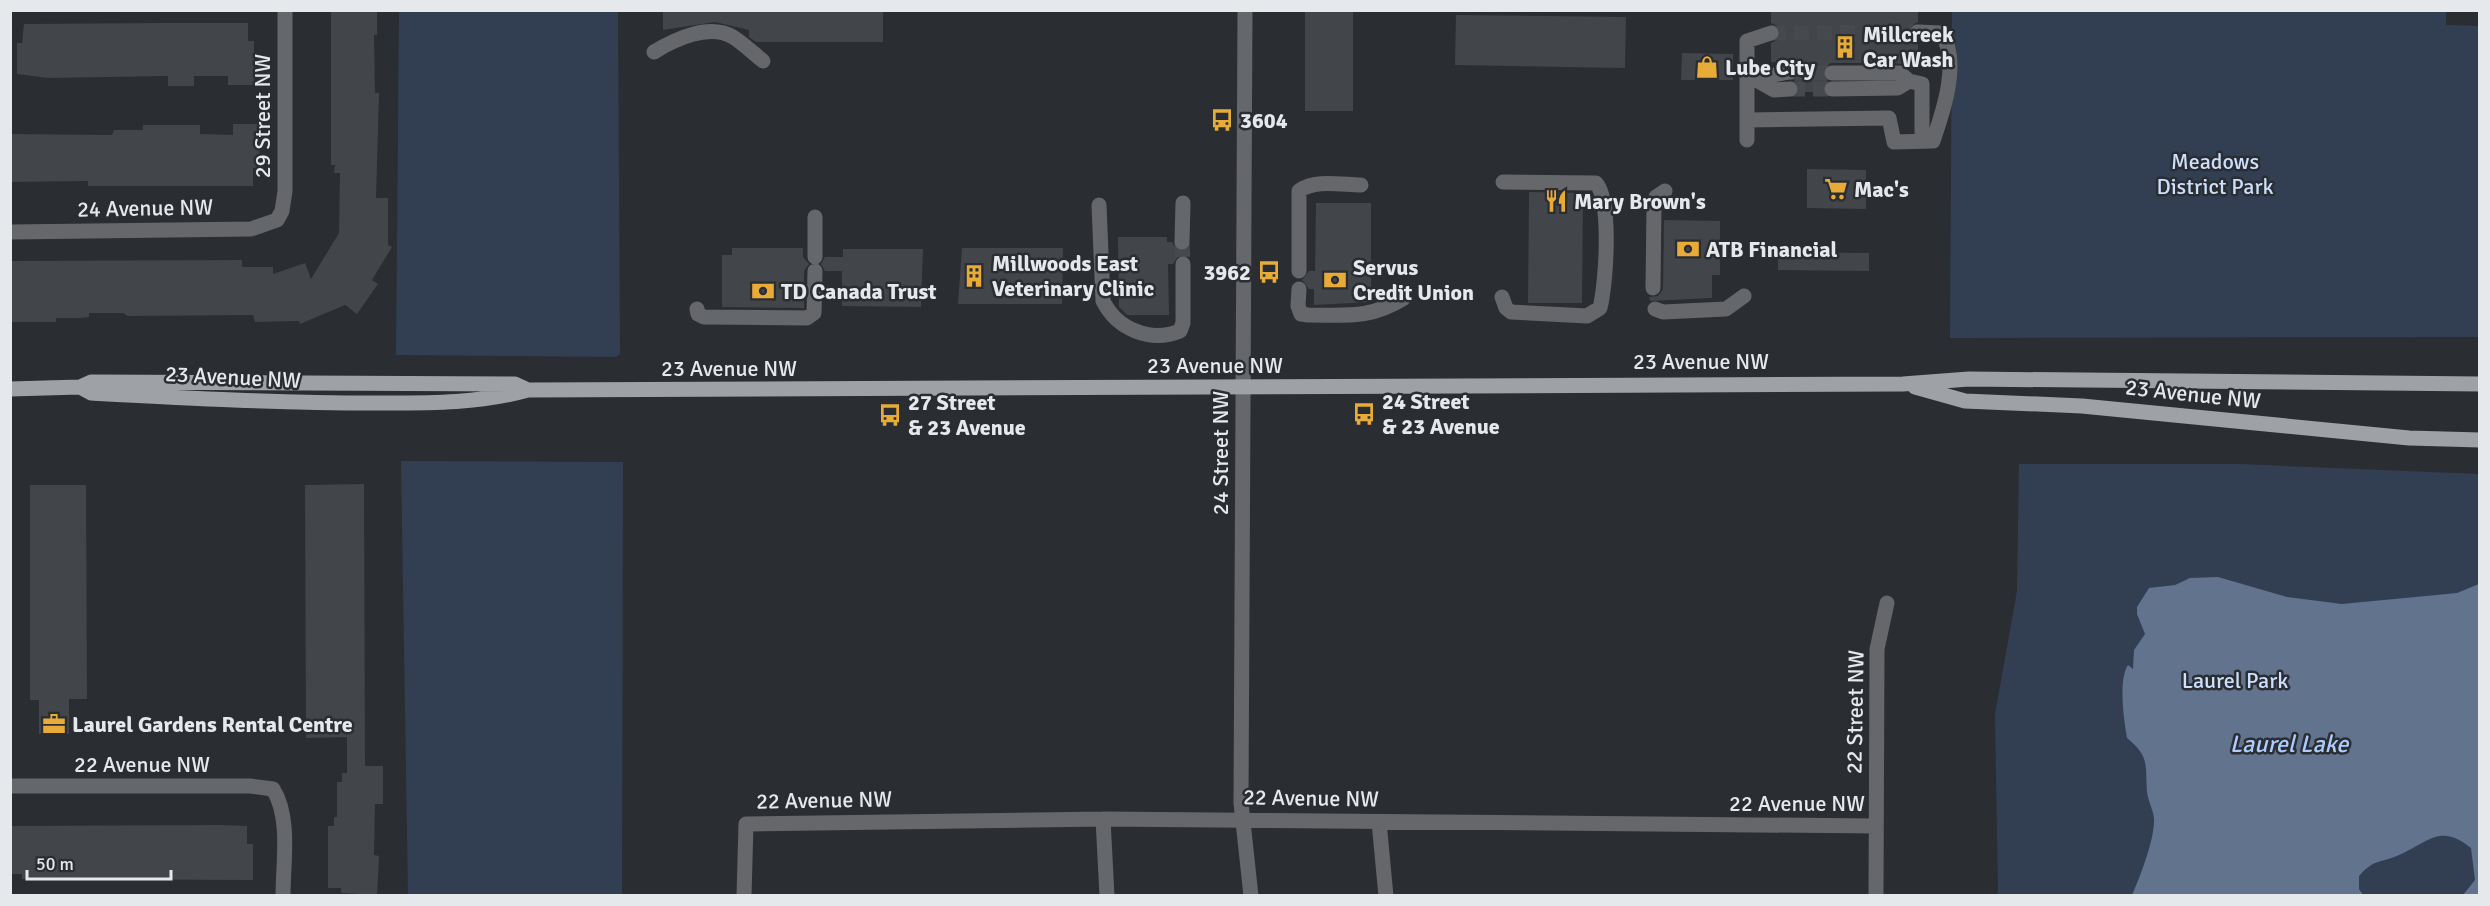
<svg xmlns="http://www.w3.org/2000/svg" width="2490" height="906" viewBox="0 0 2490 906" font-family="Signika,sans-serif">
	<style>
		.green { fill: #323f53 }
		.water { fill: #62738e }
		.building { fill: #42454a }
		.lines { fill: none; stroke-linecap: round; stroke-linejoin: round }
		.minor-tunnel { stroke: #46494e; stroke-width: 15; stroke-dasharray: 15 8; stroke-linecap: butt }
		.minor { stroke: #66676a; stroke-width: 15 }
		.major { stroke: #9ea1a6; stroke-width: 15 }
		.labels { text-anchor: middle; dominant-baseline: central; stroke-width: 5; stroke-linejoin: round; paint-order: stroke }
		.poi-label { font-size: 22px; font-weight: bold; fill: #e6e9ec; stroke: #2a2d32; text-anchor: start }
		.street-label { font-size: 22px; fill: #e6e9ec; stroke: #2a2d32 }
		.park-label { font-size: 22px; fill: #ccdffd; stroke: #2a2d32 }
		.water-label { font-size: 24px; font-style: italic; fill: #adccfd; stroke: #2a2d32 }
	</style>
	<rect width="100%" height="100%" fill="#2a2d32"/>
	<!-- green -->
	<path class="green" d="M 2446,10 L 2446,25 L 2479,26 L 2479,337 L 1950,338 L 1952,11 Z
		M 399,11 L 618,11 L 620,354 L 616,357 L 396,355 Z
		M 401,461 L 623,462 L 622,895 L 408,895 Z
		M 2019,464 L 2239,464 L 2479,474 L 2479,895 L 1998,896 L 1995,714 L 2017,591 Z"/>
	<!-- water -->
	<path class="water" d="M 2218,577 L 2287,597 L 2342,604 L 2457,593 L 2479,584 L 2479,895 L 2463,895 L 2475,880 L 2471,848 C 2440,823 2429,842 2399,855 C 2379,864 2375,858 2359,876 L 2359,889 L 2363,895 L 2132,895 C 2140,877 2155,838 2154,819 C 2153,809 2148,801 2147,792 C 2145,764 2150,757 2127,738 C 2124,720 2118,680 2128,665 L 2133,669 L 2134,650 L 2145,634 L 2137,614 L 2137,607 L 2149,588 L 2175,585 L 2190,578 Z"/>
	<!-- building -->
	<path class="building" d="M 331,10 L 377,10 L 377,35 L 374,35 L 375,93 L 379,93 L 376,198 L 388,198 L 388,245 L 392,247 L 372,280 L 378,284 L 357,314 L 345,305 L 300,324 L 299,321 L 255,322 L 253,315 L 127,316 L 124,313 L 89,313 L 89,317 L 80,318 L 56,318 L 56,322 L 10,322 L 10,261 L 242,260 L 242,267 L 273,267 L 273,274 L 305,263 L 311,279 L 339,233 L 340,173 L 334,173 L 335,165 L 331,165 Z
		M 663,10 L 883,10 L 883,42 L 756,42 L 749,37 L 749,30 L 715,22 L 663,30 Z
		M 1771,10 L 1918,10 L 1918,22 L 1910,26 L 1908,32 L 1912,40 L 1918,42 L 1918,66 L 1893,63 L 1831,63 L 1823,69 L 1822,74 L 1827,81 L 1823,92 L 1799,92 L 1798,84 L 1794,80 L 1799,75 L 1797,66 L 1790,62 L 1771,62 L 1771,43 L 1778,40 L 1781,34 L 1778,26 L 1771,23 Z
		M 1305,12 L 1353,12 L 1353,111 L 1305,111 Z
		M 1456,15 L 1626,17 L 1625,68 L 1455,65 Z
		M 164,23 L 248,23 L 248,41 L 254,41 L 254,85 L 228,85 L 228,76 L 194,76 L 194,86 L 168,86 L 168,76 L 48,78 L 17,74 L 17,43 L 22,43 L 24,24 Z
		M 1682,53 L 1733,54 L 1733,80 L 1681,80 Z
		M 233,124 L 259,124 L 260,168 L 253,168 L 253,186 L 88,186 L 88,181 L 10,182 L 10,134 L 112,135 L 114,130 L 143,130 L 143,125 L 200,125 L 200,134 L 233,135 Z
		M 1807,169 L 1866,170 L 1866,209 L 1807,208 Z
		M 1529,192 L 1583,193 L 1582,303 L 1528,303 Z
		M 1316,203 L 1371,203 L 1371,302 L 1314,305 L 1314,289 L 1309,289 L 1302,280 L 1309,271 L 1315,271 Z
		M 1664,220 L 1720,221 L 1720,275 L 1712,275 L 1712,298 L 1650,301 L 1649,297 L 1658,296 L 1663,289 Z
		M 1118,237 L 1167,237 L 1167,242 L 1172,242 L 1177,251 L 1189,249 L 1189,256 L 1179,255 L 1173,264 L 1168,264 L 1169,315 L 1127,315 L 1119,307 Z
		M 732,248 L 803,248 L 803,257 L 809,264 L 804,271 L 804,308 L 722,307 L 722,255 L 732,255 Z
		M 962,248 L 1063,248 L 1062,304 L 958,304 Z
		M 843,249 L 923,249 L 921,307 L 842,306 L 842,271 L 825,271 L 821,264 L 825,257 L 843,257 Z
		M 1778,252 L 1869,253 L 1869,271 L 1778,270 Z
		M 364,484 L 365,766 L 383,766 L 383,804 L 375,804 L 374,855 L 379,856 L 377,895 L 341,893 L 341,888 L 328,888 L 328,826 L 334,826 L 334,817 L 337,817 L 337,782 L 342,782 L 342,773 L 347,773 L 347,737 L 306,738 L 305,485 Z
		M 30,485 L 86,485 L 87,699 L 69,699 L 69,734 L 39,734 L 39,700 L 30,700 Z
		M 220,825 L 247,826 L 247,844 L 253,844 L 253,880 L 22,879 L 22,874 L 10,874 L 10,826 Z"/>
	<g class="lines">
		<!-- minor-tunnel -->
		<path class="minor-tunnel" d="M 1771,33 L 1918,32
			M 1790,72 L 1832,73
			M 1790,89 L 1832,89
			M 1182,242 L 1183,264"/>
		<!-- minor -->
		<path class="minor" d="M 1245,10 L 1241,803 L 1251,896
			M 654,52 C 675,39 709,23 733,37 C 744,44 753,53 763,61
			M 1832,73 L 1900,73 L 1909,81
			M 1747,80 C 1762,81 1775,73 1790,72
			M 1758,81 L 1774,90 L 1790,89
			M 1832,89 L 1898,88 L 1909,81 L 1922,84 L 1922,141
			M 1747,120 L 1889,118 L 1894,142 L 1933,141 C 1943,112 1961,60 1941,33 L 1918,32
			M 1747,140 L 1747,41 L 1771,33
			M 1099,205 L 1103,301 C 1117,329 1150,343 1180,331 L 1183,323 L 1183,264
			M 815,217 L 815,257
			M 10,232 L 251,229 L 277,220 L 282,211 L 285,191 L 285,10
			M 1182,242 L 1183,203
			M 1299,271 L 1299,191 C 1315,179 1342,185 1361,185
			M 1653,288 L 1654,206 L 1656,197 L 1665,191
			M 1299,289 L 1298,306 L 1301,314 L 1308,315 C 1347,315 1370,319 1404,298
			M 1502,297 L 1506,308 L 1511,312 L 1587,316 L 1600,308 C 1606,284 1612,201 1596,183 L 1503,182
			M 697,309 L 698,314 L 704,317 L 807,318 L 814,313 L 815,271
			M 1655,309 L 1663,312 L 1726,309 L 1744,296
			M 10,786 L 250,786 L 273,789 C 291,818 283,862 283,896
			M 1103,819 L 1107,896
			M 1379,822 L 1386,896
			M 744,896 L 746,824 L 1103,819 L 1876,826
			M 1876,896 L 1877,649 L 1887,603"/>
		<!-- major -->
		<path class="major" d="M 80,387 L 91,393 C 186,398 280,403 374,403 C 426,403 477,404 528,390 L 1903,384 L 1969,379 L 2480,384
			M 1915,387 L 1965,401 L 2082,406 L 2409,438 L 2480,440
			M 10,389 L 80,387 L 91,382 L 515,384 L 528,390"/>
	</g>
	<!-- icons -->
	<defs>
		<g id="building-bare" transform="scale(1.8)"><path d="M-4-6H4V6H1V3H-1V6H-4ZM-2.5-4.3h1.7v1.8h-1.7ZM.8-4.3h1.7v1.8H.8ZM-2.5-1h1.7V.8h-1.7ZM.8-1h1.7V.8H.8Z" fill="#e8ab37" stroke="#2a2d32" stroke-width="2.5" paint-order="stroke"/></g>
		<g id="shop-bare" transform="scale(1.8)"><path d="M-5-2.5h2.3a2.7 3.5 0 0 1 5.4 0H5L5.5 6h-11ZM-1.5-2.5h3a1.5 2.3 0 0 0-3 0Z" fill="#e8ab37" stroke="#2a2d32" stroke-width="2.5" paint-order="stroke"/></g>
		<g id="bus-bare" transform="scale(1.8)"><path d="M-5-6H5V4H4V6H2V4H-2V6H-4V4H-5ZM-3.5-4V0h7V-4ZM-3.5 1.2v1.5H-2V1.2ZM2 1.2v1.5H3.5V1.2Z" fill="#e8ab37" stroke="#2a2d32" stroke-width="2.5" paint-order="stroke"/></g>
		<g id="supermarket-bare" transform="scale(1.8)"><path d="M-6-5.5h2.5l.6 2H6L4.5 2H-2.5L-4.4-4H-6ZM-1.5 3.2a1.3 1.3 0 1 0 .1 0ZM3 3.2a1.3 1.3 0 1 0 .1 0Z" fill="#e8ab37" stroke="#2a2d32" stroke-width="2.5" paint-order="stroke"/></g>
		<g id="restaurant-bare" transform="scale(1.8)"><path d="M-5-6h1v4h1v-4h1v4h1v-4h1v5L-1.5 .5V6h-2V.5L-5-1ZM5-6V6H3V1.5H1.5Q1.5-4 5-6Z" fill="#e8ab37" stroke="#2a2d32" stroke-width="2.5" paint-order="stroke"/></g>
		<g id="bank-bare" transform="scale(1.8)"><path d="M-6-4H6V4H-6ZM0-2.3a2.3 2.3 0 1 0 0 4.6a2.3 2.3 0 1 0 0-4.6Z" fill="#e8ab37" stroke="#2a2d32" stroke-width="2.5" paint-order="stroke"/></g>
		<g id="office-bare" transform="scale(1.8)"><path d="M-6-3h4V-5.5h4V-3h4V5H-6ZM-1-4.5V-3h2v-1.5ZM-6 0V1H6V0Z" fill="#e8ab37" stroke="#2a2d32" stroke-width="2.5" paint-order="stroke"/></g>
	</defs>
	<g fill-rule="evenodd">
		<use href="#building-bare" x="1845" y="47"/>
		<use href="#shop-bare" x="1707" y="67"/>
		<use href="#bus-bare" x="1222" y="120"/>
		<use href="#supermarket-bare" x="1836" y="189"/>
		<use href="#restaurant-bare" x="1556" y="201"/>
		<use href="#bank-bare" x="1688" y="249"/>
		<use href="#bus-bare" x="1269" y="272"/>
		<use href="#building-bare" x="974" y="276"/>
		<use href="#bank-bare" x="1335" y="280"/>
		<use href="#bank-bare" x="763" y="291"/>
		<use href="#bus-bare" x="1364" y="414"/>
		<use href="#bus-bare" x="890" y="415"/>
		<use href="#office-bare" x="54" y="724"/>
	</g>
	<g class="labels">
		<!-- poi labels -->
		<g class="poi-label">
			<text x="1863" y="34">Millcreek<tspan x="1863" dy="25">Car Wash</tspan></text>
			<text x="1725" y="67">Lube City</text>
			<text x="1240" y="120">3604</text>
			<text x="1854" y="189">Mac's</text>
			<text x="1574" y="201">Mary Brown's</text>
			<text x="1706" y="249">ATB Financial</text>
			<text x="992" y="263">Millwoods East<tspan x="992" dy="25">Veterinary Clinic</tspan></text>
			<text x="1353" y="267">Servus<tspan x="1353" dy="25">Credit Union</tspan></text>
			<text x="1251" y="272" text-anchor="end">3962</text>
			<text x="781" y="291">TD Canada Trust</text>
			<text x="1382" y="401">24 Street<tspan x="1382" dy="25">&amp; 23 Avenue</tspan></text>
			<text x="908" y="402">27 Street<tspan x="908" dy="25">&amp; 23 Avenue</tspan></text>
			<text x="72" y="724">Laurel Gardens Rental Centre</text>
		</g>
		<!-- street labels -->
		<g class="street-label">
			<text transform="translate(262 116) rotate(-90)">29 Street NW</text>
			<text transform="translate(145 208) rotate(-1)">24 Avenue NW</text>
			<text x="1701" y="361">23 Avenue NW</text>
			<text x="1215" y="365">23 Avenue NW</text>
			<text x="729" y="368">23 Avenue NW</text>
			<text transform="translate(233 377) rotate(3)">23 Avenue NW</text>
			<text transform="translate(2193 394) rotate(6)">23 Avenue NW</text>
			<text transform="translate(1220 453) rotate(-90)">24 Street NW</text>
			<text transform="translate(1855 712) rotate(-89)">22 Street NW</text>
			<text x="142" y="764">22 Avenue NW</text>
			<text transform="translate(1311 798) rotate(1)">22 Avenue NW</text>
			<text transform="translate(824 800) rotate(-1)">22 Avenue NW</text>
			<text x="1797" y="803">22 Avenue NW</text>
		</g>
		<!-- park labels -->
		<g class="park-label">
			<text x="2215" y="161">Meadows<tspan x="2215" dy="25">District Park</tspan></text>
			<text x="2235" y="680">Laurel Park</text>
		</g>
		<!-- water labels -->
		<g class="water-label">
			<text x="2289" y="744">Laurel Lake</text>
		</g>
	</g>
	<!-- border -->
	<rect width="2490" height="906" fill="none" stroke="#e6e9ec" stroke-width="24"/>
	<!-- scale -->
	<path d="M27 870v9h144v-9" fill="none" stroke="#e6e9ec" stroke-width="3"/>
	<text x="36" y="870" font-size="18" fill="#e6e9ec" stroke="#2a2d32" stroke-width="4.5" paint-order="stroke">50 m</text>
</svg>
